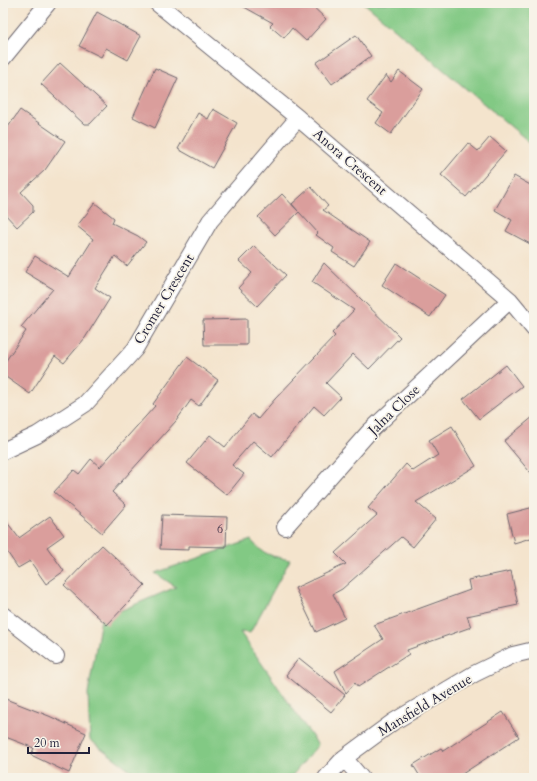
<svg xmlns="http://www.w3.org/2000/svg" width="537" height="781" viewBox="0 0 537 781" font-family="Cardo,serif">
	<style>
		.green { fill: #82c984; stroke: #527660 }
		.building { fill: #da9e9c }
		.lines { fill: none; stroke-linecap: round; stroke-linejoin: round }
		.minor-casing { stroke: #6c666e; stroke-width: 18 }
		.minor { stroke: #fff; stroke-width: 16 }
		.labels { text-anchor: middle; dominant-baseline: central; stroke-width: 3.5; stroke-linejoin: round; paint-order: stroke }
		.number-label { font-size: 12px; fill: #504153 }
		.street-label { font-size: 14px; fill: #22223b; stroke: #f7f3e8 }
	</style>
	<rect width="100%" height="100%" fill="#f7f3e8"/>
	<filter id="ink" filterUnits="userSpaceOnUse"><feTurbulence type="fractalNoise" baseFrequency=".025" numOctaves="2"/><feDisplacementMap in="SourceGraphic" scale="8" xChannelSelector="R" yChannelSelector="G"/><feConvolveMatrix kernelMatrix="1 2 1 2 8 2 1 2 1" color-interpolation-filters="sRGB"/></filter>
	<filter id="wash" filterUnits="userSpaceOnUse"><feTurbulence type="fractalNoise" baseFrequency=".012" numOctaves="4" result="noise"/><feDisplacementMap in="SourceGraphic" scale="16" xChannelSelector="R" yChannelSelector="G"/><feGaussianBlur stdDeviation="0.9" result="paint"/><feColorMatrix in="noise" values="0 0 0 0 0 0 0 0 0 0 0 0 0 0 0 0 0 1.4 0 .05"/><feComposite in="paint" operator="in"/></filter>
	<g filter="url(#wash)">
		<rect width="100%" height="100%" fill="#f4e4cd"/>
		<!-- green -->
		<path class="green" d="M 364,3 L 534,3 L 534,146 Z
			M 251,540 C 263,555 272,556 290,560 L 250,633 L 240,632 L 318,745 L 290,778 L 141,778 L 90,740 L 88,693 L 101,619 L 176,587 L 155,573 Z"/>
		<g id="blocks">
			<!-- building -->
			<path class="building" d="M 237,3 L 309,3 L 326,19 L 306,41 L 292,28 L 284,38 L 270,26 L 273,23 Z
				M 97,12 L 141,36 L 128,60 L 106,48 L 101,57 L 79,46 Z
				M 356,35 L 371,56 L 332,84 L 316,63 Z
				M 60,63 L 107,106 L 90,124 L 84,124 L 41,84 Z
				M 155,68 L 178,78 L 155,128 L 133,117 Z
				M 399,71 L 423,89 L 391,134 L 376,123 L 383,113 L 367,101 L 386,75 L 391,82 Z
				M 213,109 L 237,123 L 212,168 L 178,149 L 198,113 L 208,119 Z
				M 20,110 L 65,141 L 45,170 L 21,192 L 33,205 L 33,212 L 17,227 L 3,212 L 3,134 Z
				M 490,137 L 506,151 L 466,197 L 441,175 L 468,143 L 478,151 Z
				M 514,176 L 534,187 L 534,246 L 506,231 L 512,220 L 495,210 Z
				M 311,187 L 328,206 L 323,210 L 370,242 L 354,266 L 332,252 L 334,248 L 316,235 L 318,233 L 299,212 L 275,235 L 258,217 L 282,194 L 298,211 L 292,204 Z
				M 95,203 L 114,218 L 112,223 L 138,236 L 146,242 L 127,266 L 115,256 L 95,288 L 110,298 L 85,338 L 64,363 L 55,356 L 30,394 L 3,375 L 3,365 L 26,331 L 21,327 L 53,289 L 25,272 L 35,256 L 69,277 L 93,239 L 77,226 Z
				M 254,246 L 286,275 L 257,306 L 238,288 L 252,273 L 239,261 Z
				M 324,263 L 400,337 L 369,369 L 353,354 L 326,383 L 341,397 L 324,415 L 314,406 L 272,457 L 253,441 L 232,465 L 244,474 L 227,495 L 187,463 L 210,435 L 225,447 L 252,414 L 258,419 L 275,399 L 335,336 L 332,333 L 354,310 L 312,282 Z
				M 396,263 L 445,295 L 430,317 L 382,285 Z
				M 247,319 L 247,345 L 204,345 L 203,320 Z
				M 187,357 L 218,380 L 199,406 L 191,400 L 176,421 L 112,492 L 126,505 L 102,533 L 54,492 L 74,470 L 79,474 L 91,459 L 100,467 L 155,406 L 153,404 Z
				M 506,365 L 522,386 L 479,419 L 463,399 Z
				M 534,416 L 534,477 L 504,441 Z
				M 452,426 L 476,466 L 416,502 L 436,519 L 413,547 L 401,537 L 342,589 L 333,594 L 345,618 L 316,632 L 295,588 L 346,564 L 335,553 L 377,515 L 368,508 L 406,464 L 413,471 L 438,455 L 429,440 Z
				M 534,507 L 534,537 L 514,543 L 507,514 Z
				M 162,515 L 227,517 L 226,547 L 189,546 L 189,550 L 160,549 Z
				M 50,516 L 64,535 L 47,547 L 64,571 L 46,584 L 30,561 L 18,568 L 3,546 L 3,517 L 19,538 Z
				M 102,545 L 145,585 L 107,625 L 64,585 Z
				M 511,571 L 518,605 L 467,616 L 471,627 L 407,650 L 409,654 L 358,687 L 355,683 L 346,693 L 335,671 L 383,639 L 374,625 L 470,590 L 468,580 Z
				M 299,658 L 345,695 L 331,712 L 286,675 Z
				M 3,698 L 49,716 L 86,733 L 69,773 L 31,755 L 34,748 L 3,736 Z
				M 503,712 L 519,737 L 456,778 L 421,778 L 413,765 L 441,748 L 443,751 Z"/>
		</g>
	</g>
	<g filter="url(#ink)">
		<use href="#blocks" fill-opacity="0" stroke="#6c666e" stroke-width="1"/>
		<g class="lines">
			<!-- minor casing -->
			<g class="minor-casing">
				<path id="minor" d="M 157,3 L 298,118 L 510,300 L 534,329
					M 3,58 L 48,3
					M 3,451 L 37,435 L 85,404 L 135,349 L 210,221 L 298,118
					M 285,527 L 369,432 L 510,300
					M 3,615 L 56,656
					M 344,758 L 361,778
					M 326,778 L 344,758 L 393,722 L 474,674 L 513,655 L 534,650"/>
			</g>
			<!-- minor -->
			<use href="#minor" class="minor"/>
		</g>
	</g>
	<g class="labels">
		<!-- number labels -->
		<g class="number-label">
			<text x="220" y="529">6</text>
		</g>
		<!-- street labels -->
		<g class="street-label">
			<text transform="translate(350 162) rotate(41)">Anora Crescent</text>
			<text transform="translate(164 299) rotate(-59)">Cromer Crescent</text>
			<text transform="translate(394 410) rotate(-44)">Jalna Close</text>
			<text transform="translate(425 705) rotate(-31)">Mansfield Avenue</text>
		</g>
	</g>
	<!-- margin -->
	<rect width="537" height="781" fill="none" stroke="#f7f3e8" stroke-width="16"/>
	<!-- scale -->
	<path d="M28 747v6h61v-6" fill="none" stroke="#22223b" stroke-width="2"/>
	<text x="34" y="747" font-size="12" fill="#22223b" stroke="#f7f3e8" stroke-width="3" paint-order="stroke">20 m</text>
</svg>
